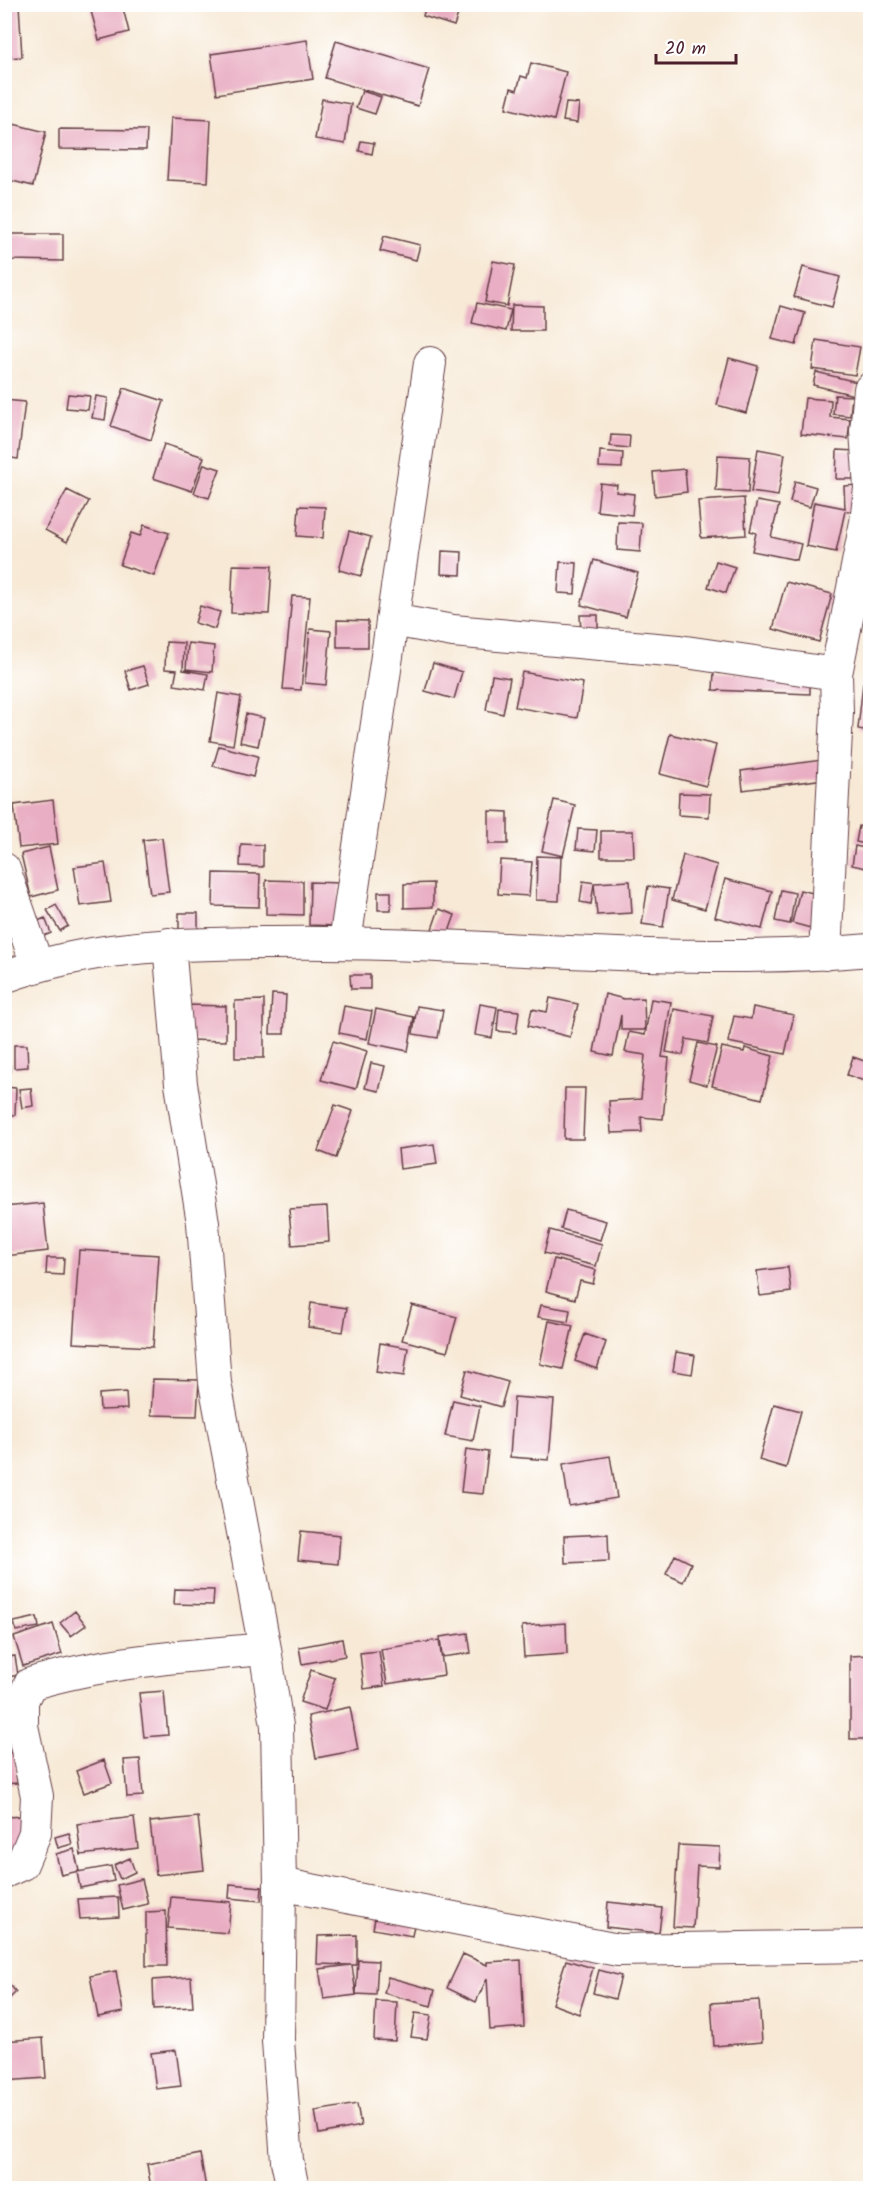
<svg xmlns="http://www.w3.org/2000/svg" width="875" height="2193" viewBox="0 0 875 2193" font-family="Kalam,sans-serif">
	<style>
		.building { fill: #e9aec3 }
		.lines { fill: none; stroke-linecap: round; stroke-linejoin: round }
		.street-casing { stroke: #643d44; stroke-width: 34 }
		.street { stroke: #fff; stroke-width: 32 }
	</style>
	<rect width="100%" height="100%" fill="#fff"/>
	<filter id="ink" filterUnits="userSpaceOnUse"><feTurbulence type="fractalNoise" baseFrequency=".0167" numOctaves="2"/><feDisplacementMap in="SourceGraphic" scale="12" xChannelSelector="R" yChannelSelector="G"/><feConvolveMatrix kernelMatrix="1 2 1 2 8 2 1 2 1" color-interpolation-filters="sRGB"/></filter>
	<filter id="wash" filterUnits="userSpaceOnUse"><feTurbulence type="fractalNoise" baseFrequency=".008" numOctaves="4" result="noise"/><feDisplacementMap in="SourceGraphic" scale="24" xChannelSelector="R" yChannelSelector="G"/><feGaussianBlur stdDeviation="1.35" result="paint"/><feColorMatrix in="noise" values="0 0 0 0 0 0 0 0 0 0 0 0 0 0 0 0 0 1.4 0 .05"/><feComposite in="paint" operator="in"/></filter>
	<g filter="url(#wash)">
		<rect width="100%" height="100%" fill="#f7e9d5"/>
		<g id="blocks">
			<!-- building -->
			<path class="building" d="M 4,4 L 19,4 L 22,57 L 4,58 Z
				M 89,4 L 122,4 L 129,32 L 99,40 Z
				M 426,4 L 461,5 L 454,26 L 423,16 Z
				M 307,40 L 313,79 L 217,94 L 211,54 Z
				M 336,41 L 429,69 L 418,106 L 325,78 Z
				M 531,63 L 566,72 L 554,120 L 506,108 L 511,88 L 517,90 L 521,76 L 527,78 Z
				M 362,91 L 381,97 L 375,114 L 356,108 Z
				M 322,99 L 351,104 L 345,144 L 315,139 Z
				M 566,103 L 579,104 L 577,123 L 563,121 Z
				M 171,118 L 211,120 L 208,182 L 167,180 Z
				M 5,122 L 46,132 L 33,186 L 4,179 Z
				M 59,129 L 147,130 L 146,150 L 59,149 Z
				M 361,141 L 374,143 L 372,154 L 359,151 Z
				M 11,234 L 63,234 L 63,261 L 11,260 Z
				M 384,236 L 420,245 L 416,260 L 380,251 Z
				M 493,261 L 515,265 L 507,306 L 485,302 Z
				M 803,267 L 840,277 L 832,307 L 794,297 Z
				M 477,303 L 511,310 L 506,331 L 472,323 Z
				M 512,305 L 543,306 L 543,331 L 511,331 Z
				M 781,306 L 805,313 L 796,345 L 772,339 Z
				M 816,340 L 860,347 L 855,375 L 812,369 Z
				M 729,358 L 758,366 L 746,413 L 717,405 Z
				M 816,372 L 857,382 L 854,395 L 813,385 Z
				M 124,388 L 164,401 L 151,440 L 111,426 Z
				M 68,394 L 90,396 L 88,410 L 66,408 Z
				M 835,395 L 852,396 L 850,416 L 833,414 Z
				M 96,396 L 108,398 L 105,420 L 92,418 Z
				M 805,398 L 831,400 L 830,417 L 850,419 L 848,439 L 801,434 Z
				M 4,400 L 25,402 L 18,459 L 4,457 Z
				M 611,435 L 630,436 L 629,448 L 610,446 Z
				M 164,444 L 204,457 L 192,491 L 153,478 Z
				M 758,449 L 785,454 L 778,496 L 751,492 Z
				M 837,450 L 855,451 L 853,479 L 836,479 Z
				M 600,451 L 623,453 L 622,468 L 599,467 Z
				M 718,455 L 750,457 L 748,493 L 716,491 Z
				M 204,464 L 220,469 L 209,498 L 194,493 Z
				M 685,469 L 687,492 L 655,496 L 653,472 Z
				M 795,481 L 816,487 L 810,507 L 790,502 Z
				M 600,483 L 617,485 L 616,492 L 634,494 L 632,515 L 597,511 Z
				M 859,485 L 860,511 L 845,511 L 836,552 L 806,546 L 814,502 L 845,508 L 844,486 Z
				M 67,490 L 89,501 L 67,542 L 45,530 Z
				M 744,498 L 746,535 L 701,538 L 698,501 Z
				M 757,501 L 779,505 L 771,537 L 801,544 L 797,560 L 752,551 L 756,533 L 750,531 Z
				M 299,506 L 325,507 L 323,538 L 297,536 Z
				M 618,522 L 642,523 L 640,552 L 617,550 Z
				M 144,525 L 169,533 L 154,576 L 120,565 L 131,533 L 140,536 Z
				M 349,531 L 371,537 L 361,576 L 339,570 Z
				M 442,551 L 462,552 L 461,575 L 441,574 Z
				M 594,560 L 638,573 L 626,617 L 581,605 Z
				M 716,561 L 735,567 L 726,593 L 708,587 Z
				M 560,562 L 577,563 L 575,594 L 558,593 Z
				M 233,565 L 272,566 L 269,614 L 231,613 Z
				M 786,582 L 832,594 L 819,642 L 773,629 Z
				M 292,596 L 310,597 L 301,690 L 283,689 Z
				M 200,606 L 220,612 L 215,629 L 195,623 Z
				M 580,615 L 598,615 L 598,633 L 581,633 Z
				M 337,620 L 368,621 L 368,647 L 337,647 Z
				M 310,629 L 331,631 L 326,685 L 305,683 Z
				M 166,642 L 184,643 L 183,670 L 208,674 L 205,690 L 174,685 L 177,670 L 165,669 Z
				M 188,643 L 214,646 L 212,672 L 186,669 Z
				M 433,663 L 462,672 L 454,699 L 425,691 Z
				M 143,666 L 149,684 L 131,690 L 125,671 Z
				M 522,672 L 583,683 L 577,718 L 515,707 Z
				M 714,672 L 810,676 L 810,694 L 713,690 Z
				M 492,675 L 510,678 L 503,714 L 486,710 Z
				M 863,683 L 870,684 L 870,731 L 858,729 Z
				M 218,693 L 241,697 L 233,745 L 210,741 Z
				M 246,714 L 264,718 L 258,746 L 240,742 Z
				M 670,734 L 716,745 L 706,786 L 660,774 Z
				M 219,746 L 258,756 L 253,777 L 213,766 Z
				M 822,760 L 824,779 L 743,790 L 741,771 Z
				M 679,793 L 710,794 L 709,817 L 678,815 Z
				M 53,800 L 58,844 L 19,848 L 14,805 Z
				M 554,800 L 575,805 L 563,856 L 542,851 Z
				M 489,811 L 508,812 L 508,844 L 489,844 Z
				M 859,826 L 870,828 L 870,845 L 856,842 Z
				M 578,829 L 597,830 L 595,851 L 576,849 Z
				M 601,831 L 633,831 L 634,857 L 601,857 Z
				M 162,838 L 169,892 L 150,894 L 143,840 Z
				M 241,844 L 263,845 L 263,867 L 240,866 Z
				M 855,846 L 870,849 L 870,869 L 852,865 Z
				M 49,847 L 58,890 L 31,897 L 21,854 Z
				M 683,855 L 717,865 L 705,909 L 672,900 Z
				M 537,856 L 561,857 L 559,901 L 536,900 Z
				M 500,860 L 532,862 L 529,896 L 498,894 Z
				M 105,863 L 111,902 L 80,906 L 74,867 Z
				M 214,873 L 260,874 L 259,907 L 213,906 Z
				M 725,879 L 772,891 L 762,929 L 715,917 Z
				M 266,880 L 303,881 L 303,915 L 266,914 Z
				M 583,881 L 595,883 L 630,881 L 632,913 L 597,915 L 594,884 L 591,904 L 580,902 Z
				M 310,882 L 340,883 L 338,926 L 309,925 Z
				M 433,883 L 433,907 L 404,908 L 404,884 Z
				M 648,886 L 669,889 L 663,927 L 642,924 Z
				M 781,890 L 795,893 L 790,924 L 775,921 Z
				M 800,890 L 826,896 L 818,930 L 792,923 Z
				M 378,892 L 391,892 L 391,910 L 378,910 Z
				M 56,905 L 68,926 L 60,931 L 47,910 Z
				M 439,909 L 455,915 L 446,940 L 430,935 Z
				M 179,913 L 198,913 L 198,929 L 179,929 Z
				M 45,918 L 51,933 L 39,938 L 33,923 Z
				M 350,975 L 370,975 L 370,989 L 351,989 Z
				M 272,994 L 286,995 L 284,1034 L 270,1034 Z
				M 605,994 L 624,999 L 644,998 L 645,1030 L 621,1030 L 621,1015 L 613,1056 L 594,1052 Z
				M 550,998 L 578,1004 L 570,1037 L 528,1026 L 532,1009 L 547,1012 Z
				M 651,999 L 671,1002 L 662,1057 L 669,1058 L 663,1119 L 641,1117 L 642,1132 L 611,1133 L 609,1101 L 641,1099 L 645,1055 L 625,1052 L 629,1032 L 645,1035 Z
				M 264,1000 L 264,1058 L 235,1058 L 235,1001 Z
				M 480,1004 L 497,1007 L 492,1038 L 475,1035 Z
				M 187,1005 L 226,1006 L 226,1041 L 187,1040 Z
				M 344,1006 L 372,1011 L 367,1039 L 339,1033 Z
				M 417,1006 L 443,1010 L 438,1038 L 413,1034 Z
				M 753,1007 L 794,1015 L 785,1054 L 728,1042 L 734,1016 L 751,1019 Z
				M 376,1009 L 414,1017 L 408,1051 L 369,1043 Z
				M 499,1009 L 519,1011 L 516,1033 L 497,1031 Z
				M 674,1009 L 713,1016 L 708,1043 L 686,1039 L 683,1055 L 666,1052 Z
				M 333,1041 L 367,1051 L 356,1089 L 321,1080 Z
				M 698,1043 L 717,1047 L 707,1085 L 689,1080 Z
				M 14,1045 L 27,1045 L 28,1067 L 14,1068 Z
				M 5,1046 L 11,1071 L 5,1072 Z
				M 722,1047 L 744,1052 L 745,1048 L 773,1056 L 762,1099 L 712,1086 Z
				M 853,1057 L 870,1063 L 867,1082 L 847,1075 Z
				M 371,1063 L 385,1066 L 379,1091 L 365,1088 Z
				M 4,1087 L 16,1088 L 15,1115 L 4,1115 Z
				M 31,1088 L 33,1106 L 22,1108 L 19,1089 Z
				M 565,1088 L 585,1088 L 583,1139 L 564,1139 Z
				M 335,1105 L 353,1111 L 336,1158 L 318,1151 Z
				M 434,1144 L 437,1164 L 400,1169 L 398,1149 Z
				M 43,1203 L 48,1251 L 5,1256 L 4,1207 Z
				M 327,1207 L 329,1242 L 292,1245 L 289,1209 Z
				M 566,1210 L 606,1221 L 600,1240 L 561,1229 Z
				M 550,1230 L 602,1244 L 596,1266 L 544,1253 Z
				M 79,1250 L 159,1255 L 153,1347 L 73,1343 Z
				M 47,1258 L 64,1258 L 63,1275 L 46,1274 Z
				M 554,1259 L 596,1270 L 593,1284 L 580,1281 L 575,1299 L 546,1291 Z
				M 788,1267 L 791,1292 L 760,1296 L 757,1271 Z
				M 311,1303 L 347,1308 L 343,1332 L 308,1327 Z
				M 412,1305 L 457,1317 L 447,1352 L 402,1340 Z
				M 541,1305 L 570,1310 L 568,1322 L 538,1317 Z
				M 549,1321 L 573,1326 L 563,1369 L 540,1364 Z
				M 585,1334 L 606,1342 L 597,1369 L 575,1361 Z
				M 380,1343 L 408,1348 L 404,1376 L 376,1372 Z
				M 676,1352 L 695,1355 L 692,1374 L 673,1371 Z
				M 467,1370 L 508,1382 L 501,1407 L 460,1395 Z
				M 153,1379 L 199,1380 L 197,1416 L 151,1415 Z
				M 126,1392 L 127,1409 L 100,1410 L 99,1394 Z
				M 514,1397 L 554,1400 L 549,1460 L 510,1457 Z
				M 453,1400 L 480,1406 L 473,1441 L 445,1436 Z
				M 774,1404 L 801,1411 L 786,1468 L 759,1460 Z
				M 466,1449 L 488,1452 L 483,1494 L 461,1492 Z
				M 610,1456 L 617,1498 L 569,1506 L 563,1464 Z
				M 301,1531 L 340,1535 L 338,1564 L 298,1560 Z
				M 608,1534 L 609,1561 L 565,1563 L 564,1536 Z
				M 675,1555 L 691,1563 L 683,1582 L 666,1574 Z
				M 175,1589 L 214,1590 L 213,1605 L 174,1604 Z
				M 75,1611 L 86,1625 L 71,1636 L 60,1623 Z
				M 37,1617 L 39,1627 L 16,1631 L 14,1622 Z
				M 566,1623 L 567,1654 L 524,1657 L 522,1626 Z
				M 53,1624 L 62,1654 L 23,1666 L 14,1637 Z
				M 468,1633 L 471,1653 L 442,1657 L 440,1637 Z
				M 342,1639 L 345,1656 L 302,1664 L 299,1647 Z
				M 439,1640 L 444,1675 L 387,1684 L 381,1649 Z
				M 379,1651 L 384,1686 L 364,1689 L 360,1653 Z
				M 870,1655 L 870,1739 L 850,1739 L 850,1656 Z
				M 15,1656 L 18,1675 L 4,1678 L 4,1658 Z
				M 311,1670 L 335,1678 L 325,1710 L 300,1702 Z
				M 164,1691 L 168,1735 L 144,1737 L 139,1693 Z
				M 350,1707 L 358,1750 L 316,1758 L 308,1716 Z
				M 4,1753 L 14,1753 L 17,1783 L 4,1784 Z
				M 140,1759 L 143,1796 L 127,1797 L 124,1760 Z
				M 104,1760 L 112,1783 L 84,1793 L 76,1771 Z
				M 29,1816 L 31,1849 L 4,1851 L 4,1817 Z
				M 134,1817 L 138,1848 L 81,1855 L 77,1824 Z
				M 198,1817 L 204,1870 L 156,1875 L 150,1822 Z
				M 69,1833 L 72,1844 L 58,1848 L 55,1837 Z
				M 678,1845 L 720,1847 L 719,1867 L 697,1866 L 693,1928 L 673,1927 Z
				M 74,1849 L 79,1871 L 61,1875 L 56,1854 Z
				M 130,1858 L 135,1872 L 120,1879 L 114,1865 Z
				M 111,1866 L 114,1881 L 80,1888 L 77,1872 Z
				M 142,1879 L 148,1904 L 123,1910 L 117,1885 Z
				M 230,1884 L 262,1887 L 261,1901 L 229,1898 Z
				M 118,1897 L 119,1917 L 80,1919 L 78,1899 Z
				M 171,1897 L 231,1902 L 228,1933 L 168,1928 Z
				M 608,1902 L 662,1908 L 659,1933 L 606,1927 Z
				M 378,1903 L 417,1910 L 412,1936 L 373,1929 Z
				M 166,1911 L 167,1966 L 146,1966 L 146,1912 Z
				M 357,1935 L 357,1965 L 352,1965 L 356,1995 L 324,1999 L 319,1969 L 351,1965 L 317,1964 L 318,1936 Z
				M 463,1954 L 487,1965 L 487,1962 L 521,1960 L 524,2027 L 490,2030 L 487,1978 L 476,2002 L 447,1988 Z
				M 358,1960 L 378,1961 L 376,1995 L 356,1994 Z
				M 566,1960 L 593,1968 L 579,2014 L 552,2004 Z
				M 599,1970 L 621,1976 L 615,1999 L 593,1993 Z
				M 116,1971 L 123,2012 L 98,2017 L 90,1976 Z
				M 191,1977 L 193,2007 L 154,2009 L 153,1980 Z
				M 388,1977 L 435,1990 L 431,2006 L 384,1993 Z
				M 5,1979 L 16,1992 L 5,2003 Z
				M 759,2000 L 762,2042 L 714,2046 L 711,2003 Z
				M 376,2001 L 397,2002 L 395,2041 L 374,2040 Z
				M 415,2013 L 431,2015 L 427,2039 L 411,2037 Z
				M 43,2038 L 46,2078 L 4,2081 L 4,2041 Z
				M 176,2050 L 181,2086 L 156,2089 L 151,2053 Z
				M 357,2104 L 361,2126 L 319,2134 L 315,2111 Z
				M 200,2154 L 206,2188 L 151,2188 L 147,2164 Z"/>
		</g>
	</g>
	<g filter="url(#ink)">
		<use href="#blocks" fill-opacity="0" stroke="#643d44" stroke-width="1.5"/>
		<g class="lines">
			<!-- street casing -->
			<g class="street-casing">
				<path id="street" d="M 392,620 L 453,631 L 679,651 L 836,674
					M 4,869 L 37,965
					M 345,942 L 430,363
					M 169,944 L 181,1084 L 203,1223 L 215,1383 L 265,1649 L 277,1726 L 280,1884 L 278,2041 L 287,2161 L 293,2188
					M 825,954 L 837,712 L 836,674 L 866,522 L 870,488 L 866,431 L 870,389
					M 4,977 C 94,944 179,944 272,943 C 472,940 671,968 870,950
					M 4,1872 L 22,1864 L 35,1833 L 37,1796 L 22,1726 L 22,1701 L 30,1684 C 106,1661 186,1656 265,1649
					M 280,1884 L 618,1950 L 870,1946"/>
			</g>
			<!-- street -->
			<use href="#street" class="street"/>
		</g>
	</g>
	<!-- margin -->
	<rect width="875" height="2193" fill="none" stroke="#fff" stroke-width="24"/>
	<!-- scale -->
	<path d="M656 54v9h80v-9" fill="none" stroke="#4a1f2b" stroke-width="3"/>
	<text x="665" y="54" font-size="18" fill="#4a1f2b" stroke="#ffffff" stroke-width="4.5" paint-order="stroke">20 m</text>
</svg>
